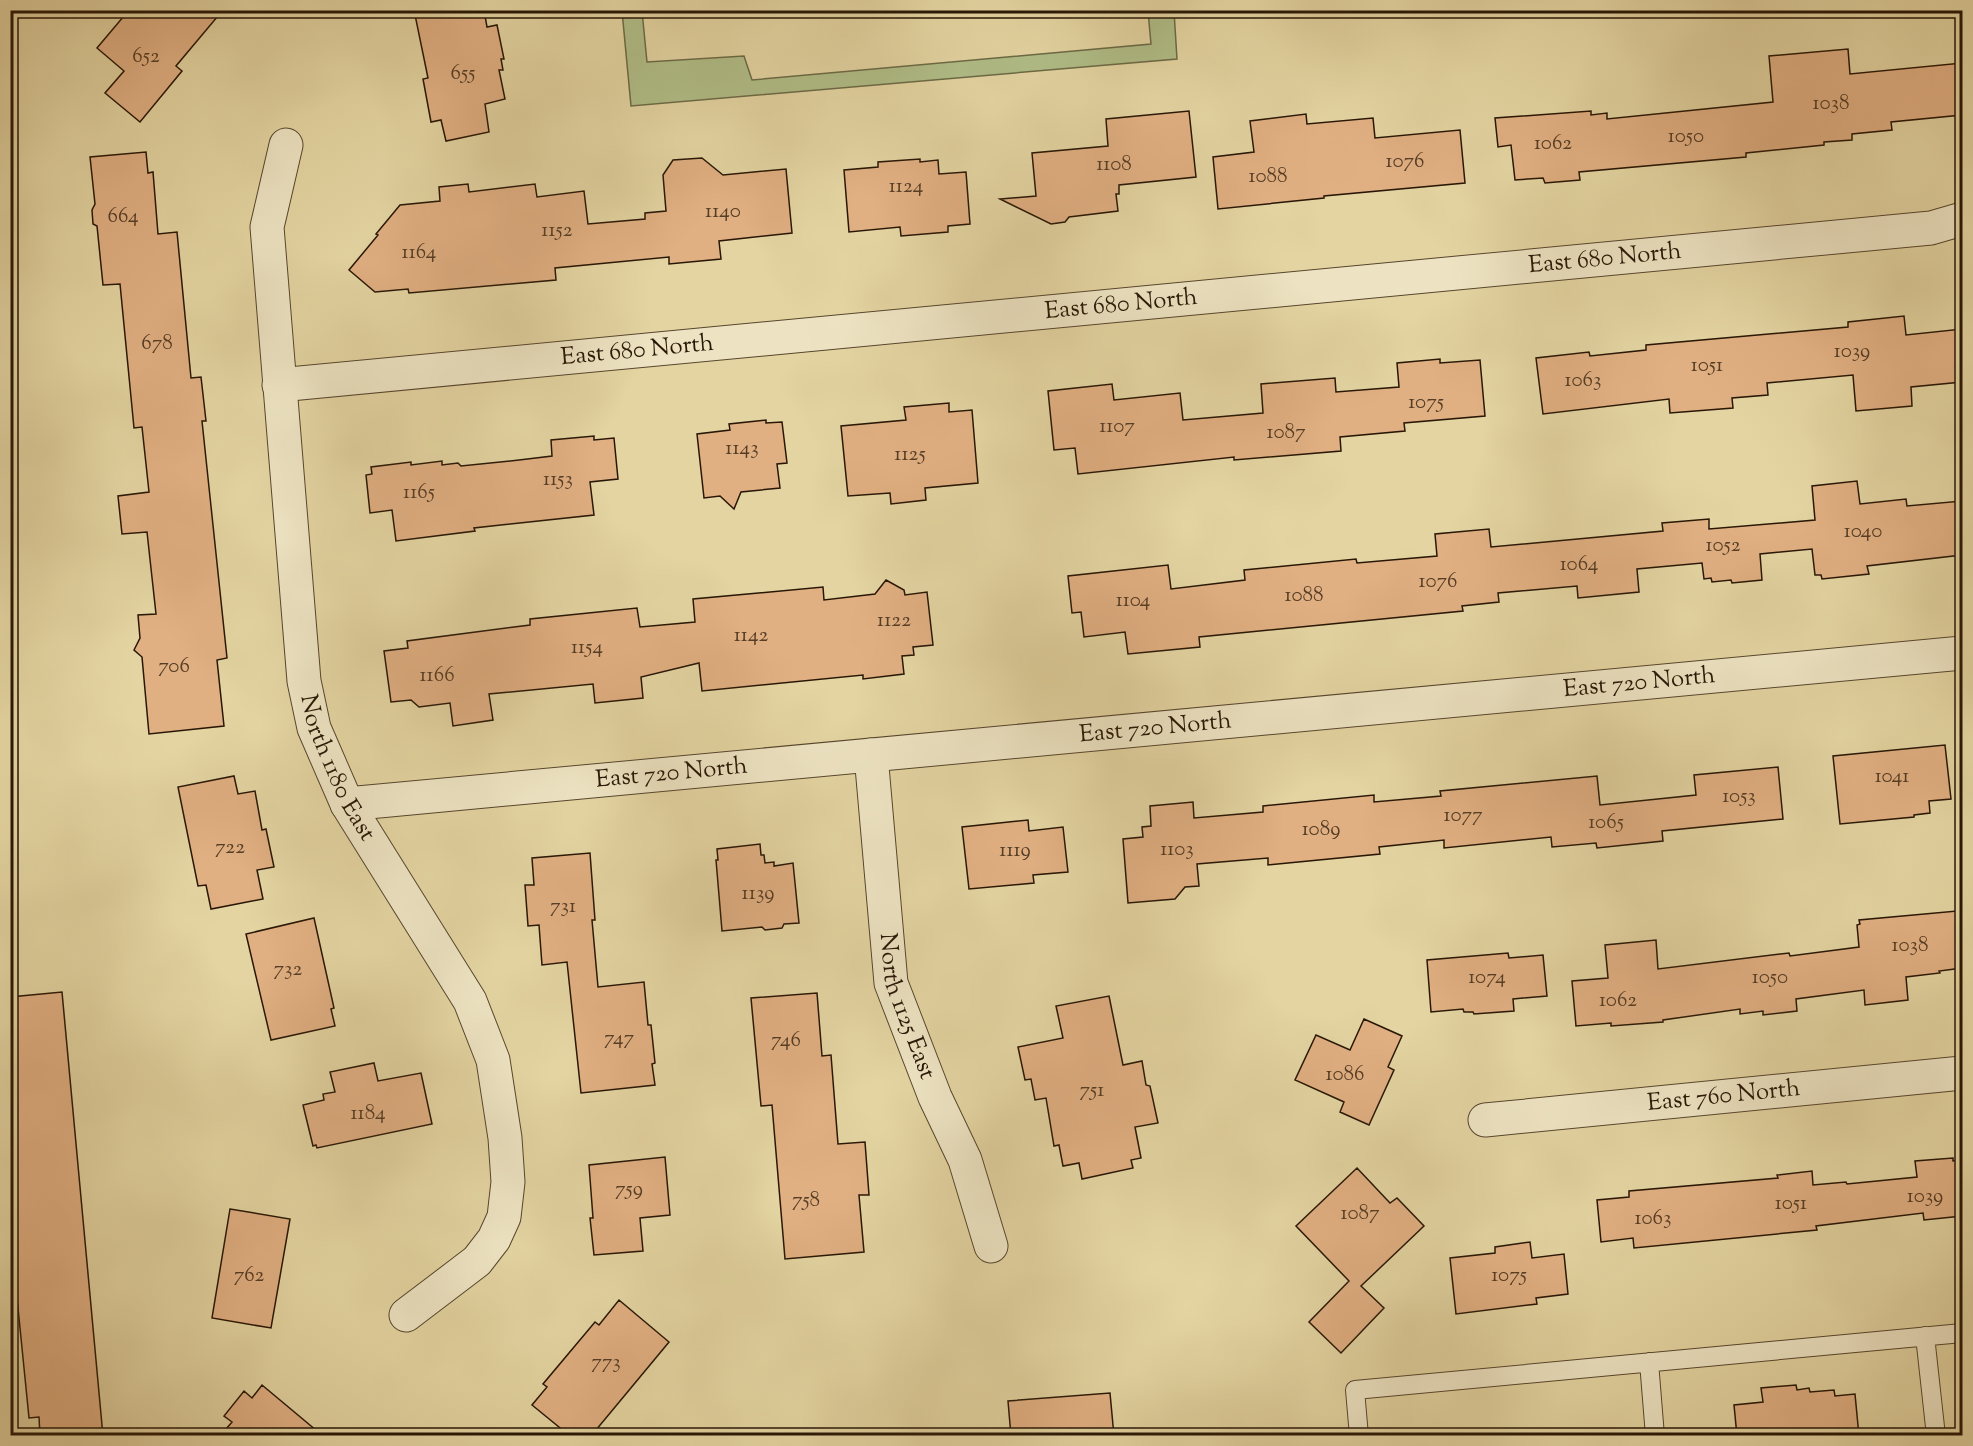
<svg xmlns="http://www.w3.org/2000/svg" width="1973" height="1446" viewBox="0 0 1973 1446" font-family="'Sorts Mill Goudy',serif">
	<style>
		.green { fill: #b0bd87; stroke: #6c6a46; stroke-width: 1.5 }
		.building { fill: #e0af82; stroke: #281706; stroke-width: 1.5 }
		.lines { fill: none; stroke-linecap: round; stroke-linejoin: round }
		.service-casing { stroke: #57462d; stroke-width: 20 }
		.minor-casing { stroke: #57462d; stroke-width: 35 }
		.service { stroke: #ede3c2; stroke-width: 18 }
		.minor { stroke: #ede3c2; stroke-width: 33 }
		.labels { text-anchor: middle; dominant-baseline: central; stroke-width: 6; stroke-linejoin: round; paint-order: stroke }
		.number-label { font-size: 21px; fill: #563d25 }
		.street-label { font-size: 24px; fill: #281706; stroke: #ede3c2 }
	</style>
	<rect width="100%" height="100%" fill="#e3d4a1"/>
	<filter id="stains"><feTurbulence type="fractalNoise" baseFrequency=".00333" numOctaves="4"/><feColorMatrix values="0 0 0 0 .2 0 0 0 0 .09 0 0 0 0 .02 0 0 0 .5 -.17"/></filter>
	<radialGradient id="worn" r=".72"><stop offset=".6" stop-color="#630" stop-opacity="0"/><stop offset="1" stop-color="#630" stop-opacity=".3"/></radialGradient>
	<!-- green -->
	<path class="green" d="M 622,11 L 642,11 L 647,62 L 744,56 L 752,80 L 1151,44 L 1148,11 L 1174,11 L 1177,59 L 631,106 Z"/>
	<!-- building -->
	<path class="building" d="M 129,10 L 223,10 L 176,66 L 182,71 L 140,122 L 105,93 L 124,71 L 97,48 Z
		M 414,10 L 484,10 L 487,27 L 497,25 L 504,59 L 501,59 L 503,70 L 499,70 L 505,99 L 485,104 L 489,132 L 446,141 L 441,120 L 431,122 L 423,79 L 428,78 Z
		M 1848,49 L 1850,74 L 1962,63 L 1962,115 L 1891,122 L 1892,130 L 1852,134 L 1852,140 L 1824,142 L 1824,145 L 1746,153 L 1746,157 L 1579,172 L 1580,180 L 1545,183 L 1543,178 L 1515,180 L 1511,145 L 1498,147 L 1495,118 L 1591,111 L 1591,115 L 1607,113 L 1607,119 L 1773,102 L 1769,56 Z
		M 1189,111 L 1196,177 L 1119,185 L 1119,194 L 1116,194 L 1118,211 L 1069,217 L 1065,222 L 1051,224 L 1000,199 L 1036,196 L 1032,153 L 1108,146 L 1106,119 Z
		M 1306,114 L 1307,124 L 1373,118 L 1375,138 L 1460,130 L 1465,183 L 1324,196 L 1324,198 L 1218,209 L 1213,157 L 1254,152 L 1250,121 Z
		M 146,152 L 148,173 L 153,172 L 158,234 L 177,232 L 191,378 L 201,377 L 206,421 L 202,421 L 227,658 L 217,660 L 224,726 L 149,734 L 142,657 L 134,650 L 140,638 L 138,615 L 156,614 L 147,532 L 122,534 L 118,496 L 149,492 L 142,427 L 134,428 L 120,284 L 103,285 L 97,226 L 93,224 L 92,210 L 95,204 L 90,157 Z
		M 702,158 L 723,175 L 786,169 L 792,233 L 719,241 L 721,259 L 669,264 L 669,257 L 555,268 L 556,280 L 409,293 L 408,289 L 375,292 L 349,270 L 378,235 L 376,234 L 400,205 L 440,201 L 439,187 L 468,184 L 469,192 L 535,184 L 537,197 L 584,191 L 588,224 L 645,219 L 645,213 L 666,211 L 663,175 L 673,160 Z
		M 920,159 L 920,162 L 938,160 L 939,174 L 966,172 L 970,224 L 948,226 L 948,232 L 901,236 L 900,227 L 849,232 L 844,170 L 878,167 L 878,162 Z
		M 1904,316 L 1906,335 L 1962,329 L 1962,382 L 1911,387 L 1912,406 L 1856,411 L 1853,375 L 1767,383 L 1768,395 L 1732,398 L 1733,408 L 1670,413 L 1669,399 L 1543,414 L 1536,358 L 1589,352 L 1590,356 L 1646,350 L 1646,345 L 1848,327 L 1848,322 Z
		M 1440,359 L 1440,363 L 1480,360 L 1485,416 L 1404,423 L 1405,431 L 1340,437 L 1341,451 L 1234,460 L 1234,457 L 1078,474 L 1075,448 L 1054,450 L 1048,391 L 1112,384 L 1114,400 L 1180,393 L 1183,420 L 1263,413 L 1261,384 L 1335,378 L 1336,392 L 1399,387 L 1397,363 Z
		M 949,403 L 949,412 L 972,410 L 978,483 L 925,488 L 926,500 L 891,504 L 890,493 L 848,496 L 841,426 L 906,420 L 904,407 Z
		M 766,420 L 766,423 L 782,422 L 787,463 L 777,464 L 780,488 L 741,492 L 734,509 L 720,496 L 704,498 L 697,434 L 730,430 L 729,424 Z
		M 594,436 L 594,440 L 614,438 L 618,479 L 590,482 L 594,515 L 474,528 L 475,531 L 396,541 L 392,510 L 370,513 L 366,475 L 372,474 L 371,467 L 411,462 L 411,465 L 442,461 L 442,465 L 458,463 L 461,466 L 519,460 L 552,456 L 551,440 Z
		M 1857,481 L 1860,504 L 1906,499 L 1907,506 L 1962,501 L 1962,555 L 1867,566 L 1869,574 L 1822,579 L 1821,575 L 1815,575 L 1812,549 L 1760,554 L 1762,580 L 1732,583 L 1731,580 L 1712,582 L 1711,578 L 1704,579 L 1702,563 L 1637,569 L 1639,592 L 1578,598 L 1577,586 L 1498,593 L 1499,602 L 1462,606 L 1463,611 L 1199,637 L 1200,647 L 1128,654 L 1125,632 L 1084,637 L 1081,612 L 1072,613 L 1068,576 L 1168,565 L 1171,589 L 1245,580 L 1244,570 L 1356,559 L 1357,563 L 1437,556 L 1435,534 L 1489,529 L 1491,547 L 1663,531 L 1662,523 L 1709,519 L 1709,529 L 1815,520 L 1812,486 Z
		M 886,580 L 904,590 L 905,595 L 927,592 L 933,645 L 913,647 L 914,655 L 902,656 L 904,674 L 863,679 L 863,675 L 702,691 L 699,663 L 641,677 L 643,698 L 595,703 L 593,684 L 489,694 L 493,720 L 453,726 L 450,703 L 419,707 L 411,700 L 391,702 L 384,651 L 408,648 L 407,641 L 530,625 L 530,619 L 637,608 L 640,627 L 695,622 L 693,599 L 823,587 L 824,600 L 875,594 Z
		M 1945,745 L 1951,799 L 1929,801 L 1930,813 L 1914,815 L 1914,817 L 1840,824 L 1833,756 Z
		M 1778,767 L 1783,819 L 1662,831 L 1663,841 L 1597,848 L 1596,843 L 1552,847 L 1551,837 L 1444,848 L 1444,840 L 1379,847 L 1380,854 L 1268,865 L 1268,858 L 1197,864 L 1199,886 L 1185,887 L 1175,899 L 1128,903 L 1123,839 L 1143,837 L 1142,827 L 1151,826 L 1150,806 L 1193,802 L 1194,818 L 1263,812 L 1263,806 L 1374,795 L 1374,802 L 1441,796 L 1440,791 L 1597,776 L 1600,805 L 1696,795 L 1694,775 Z
		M 234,776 L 238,794 L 255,791 L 262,830 L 266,829 L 274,867 L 257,870 L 263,899 L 211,909 L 206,885 L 198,886 L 178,787 Z
		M 1028,820 L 1029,831 L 1063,827 L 1068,872 L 1033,875 L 1034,883 L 969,889 L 962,827 Z
		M 760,844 L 761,855 L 764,855 L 765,863 L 774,862 L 774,866 L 793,863 L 799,923 L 784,924 L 782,928 L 765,930 L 762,927 L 722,931 L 716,860 L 718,860 L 717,849 Z
		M 590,853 L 595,920 L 592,920 L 598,987 L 644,982 L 648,1025 L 651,1025 L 655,1063 L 652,1064 L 655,1085 L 581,1093 L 567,962 L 542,965 L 539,925 L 528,926 L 525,885 L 534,885 L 532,858 Z
		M 1957,911 L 1962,968 L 1939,971 L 1940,973 L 1906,977 L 1908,1000 L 1865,1005 L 1864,990 L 1796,999 L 1797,1011 L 1763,1015 L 1763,1011 L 1740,1014 L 1740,1009 L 1663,1020 L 1663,1022 L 1611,1026 L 1611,1023 L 1576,1026 L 1572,981 L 1608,978 L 1605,945 L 1656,940 L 1658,969 L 1789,953 L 1790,956 L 1859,947 L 1857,925 L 1860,924 L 1859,920 Z
		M 314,918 L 334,1008 L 331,1009 L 335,1026 L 271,1040 L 246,934 Z
		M 1508,953 L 1509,958 L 1543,955 L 1547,996 L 1513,999 L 1514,1011 L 1474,1014 L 1473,1012 L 1464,1012 L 1463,1009 L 1431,1012 L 1427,960 Z
		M 62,992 L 103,1436 L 40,1436 L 39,1417 L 29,1418 L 15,1278 L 10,1213 L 10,997 Z
		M 817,993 L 822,1056 L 831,1055 L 838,1144 L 865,1142 L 869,1195 L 859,1195 L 864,1252 L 785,1259 L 772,1105 L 761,1106 L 751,998 Z
		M 1109,996 L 1123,1065 L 1142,1061 L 1146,1085 L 1150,1086 L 1158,1123 L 1135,1127 L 1141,1158 L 1131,1160 L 1133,1168 L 1082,1179 L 1079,1163 L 1063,1166 L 1059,1145 L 1054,1146 L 1046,1098 L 1035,1100 L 1031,1079 L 1025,1080 L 1018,1047 L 1063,1038 L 1056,1006 Z
		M 1364,1019 L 1402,1036 L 1388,1067 L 1394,1070 L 1369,1125 L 1340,1112 L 1344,1102 L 1295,1080 L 1316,1035 L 1350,1050 Z
		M 374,1063 L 378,1081 L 421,1073 L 432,1124 L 317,1148 L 316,1145 L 313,1146 L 303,1105 L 324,1100 L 323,1094 L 335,1092 L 330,1072 Z
		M 665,1157 L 670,1215 L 640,1218 L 643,1251 L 594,1255 L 590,1218 L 593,1218 L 589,1165 Z
		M 1953,1158 L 1953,1161 L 1962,1160 L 1962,1216 L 1924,1220 L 1923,1213 L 1816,1226 L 1817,1230 L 1634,1248 L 1633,1238 L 1601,1242 L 1597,1200 L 1629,1197 L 1629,1191 L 1778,1178 L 1777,1175 L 1812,1171 L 1813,1185 L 1846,1182 L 1847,1184 L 1917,1177 L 1915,1161 Z
		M 1357,1168 L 1390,1203 L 1397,1198 L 1424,1226 L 1361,1286 L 1384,1308 L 1341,1353 L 1309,1322 L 1349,1281 L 1296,1226 Z
		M 230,1209 L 290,1219 L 271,1328 L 212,1318 Z
		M 1530,1242 L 1532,1258 L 1564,1254 L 1568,1294 L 1536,1298 L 1537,1304 L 1456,1314 L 1450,1258 L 1495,1253 L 1495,1247 Z
		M 619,1300 L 669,1342 L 591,1436 L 570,1436 L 532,1405 L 547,1387 L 543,1384 L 595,1322 L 599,1325 Z
		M 262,1385 L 323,1436 L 220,1436 L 232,1422 L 224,1416 L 244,1391 L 252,1398 Z
		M 1796,1385 L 1797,1390 L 1809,1388 L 1810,1392 L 1834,1390 L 1835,1396 L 1855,1394 L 1859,1436 L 1737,1436 L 1734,1405 L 1763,1402 L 1761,1388 Z
		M 1110,1393 L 1114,1436 L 1011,1436 L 1008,1401 Z"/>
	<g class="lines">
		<!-- service casing -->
		<g class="service-casing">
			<path id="service" d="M 1925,1336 L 1936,1436
				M 1649,1362 L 1655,1436
				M 1359,1436 L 1355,1390 L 1962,1333"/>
		</g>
		<!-- minor casing -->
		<g class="minor-casing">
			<g id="minor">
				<path id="s1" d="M 286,145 L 267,227 L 304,681 L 314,728 L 347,804 L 470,1001 L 493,1060 L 505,1138 L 508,1182 L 504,1217 L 494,1239 L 477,1261 L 406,1315"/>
				<path id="s2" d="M 279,385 L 1931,228 L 1962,219"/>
				<path id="s3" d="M 871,755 L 891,983 L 935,1097 L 965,1160 L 991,1246"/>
				<path id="s4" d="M 347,804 L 1962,653"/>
				<path id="s5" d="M 1485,1120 L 1962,1073"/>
			</g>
		</g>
		<!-- service -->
		<use href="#service" class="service"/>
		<!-- minor -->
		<use href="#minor" class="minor"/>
	</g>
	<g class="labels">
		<!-- number labels -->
		<g class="number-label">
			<text x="146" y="57">652</text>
			<text x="463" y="74">655</text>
			<text x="1831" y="104">1038</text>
			<text x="1686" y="137">1050</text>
			<text x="1553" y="144">1062</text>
			<text x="1405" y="162">1076</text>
			<text x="1114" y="165">1108</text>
			<text x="1268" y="177">1088</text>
			<text x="906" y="187">1124</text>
			<text x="723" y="212">1140</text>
			<text x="123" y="217">664</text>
			<text x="557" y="231">1152</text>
			<text x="419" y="253">1164</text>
			<text x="157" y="344">678</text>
			<text x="1852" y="352">1039</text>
			<text x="1707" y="366">1051</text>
			<text x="1583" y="381">1063</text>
			<text x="1426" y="403">1075</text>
			<text x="1117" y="427">1107</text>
			<text x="1286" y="433">1087</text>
			<text x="742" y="449">1143</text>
			<text x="910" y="455">1125</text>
			<text x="558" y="480">1153</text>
			<text x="419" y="493">1165</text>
			<text x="1863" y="532">1040</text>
			<text x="1723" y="546">1052</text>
			<text x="1579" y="565">1064</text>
			<text x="1438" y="582">1076</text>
			<text x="1304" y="596">1088</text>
			<text x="1133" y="601">1104</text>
			<text x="894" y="621">1122</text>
			<text x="751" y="636">1142</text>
			<text x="587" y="648">1154</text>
			<text x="174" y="667">706</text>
			<text x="437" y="676">1166</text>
			<text x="1892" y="777">1041</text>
			<text x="1739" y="797">1053</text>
			<text x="1463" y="816">1077</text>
			<text x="1606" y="823">1065</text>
			<text x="1321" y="830">1089</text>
			<text x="230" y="848">722</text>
			<text x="1177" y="850">1103</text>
			<text x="1015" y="851">1119</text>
			<text x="758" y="894">1139</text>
			<text x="563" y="907">731</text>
			<text x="1910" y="946">1038</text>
			<text x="288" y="970">732</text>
			<text x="1487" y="978">1074</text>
			<text x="1770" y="978">1050</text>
			<text x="1618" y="1001">1062</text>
			<text x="619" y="1039">747</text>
			<text x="786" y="1041">746</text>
			<text x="1345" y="1075">1086</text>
			<text x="1092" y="1091">751</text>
			<text x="368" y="1114">1184</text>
			<text x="629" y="1190">759</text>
			<text x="1925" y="1197">1039</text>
			<text x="806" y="1201">758</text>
			<text x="1791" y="1204">1051</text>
			<text x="1360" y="1214">1087</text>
			<text x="1653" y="1219">1063</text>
			<text x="249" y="1276">762</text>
			<text x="1509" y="1276">1075</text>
			<text x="606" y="1363">773</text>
		</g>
		<!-- street labels -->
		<g class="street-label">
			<text stroke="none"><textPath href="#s2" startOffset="1332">East 680 North</textPath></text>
			<text stroke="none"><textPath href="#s2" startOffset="846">East 680 North</textPath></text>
			<text stroke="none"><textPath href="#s2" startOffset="360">East 680 North</textPath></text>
			<text stroke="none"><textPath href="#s4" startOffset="1298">East 720 North</textPath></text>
			<text stroke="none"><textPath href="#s4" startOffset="812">East 720 North</textPath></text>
			<text stroke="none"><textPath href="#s1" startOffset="633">North 1180 East</textPath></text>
			<text stroke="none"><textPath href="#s4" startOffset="326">East 720 North</textPath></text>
			<text stroke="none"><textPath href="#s3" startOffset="255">North 1125 East</textPath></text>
			<text stroke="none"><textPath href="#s5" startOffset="240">East 760 North</textPath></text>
		</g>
	</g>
	<!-- margin -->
	<rect width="1973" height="1446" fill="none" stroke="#e3d4a1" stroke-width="36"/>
	<rect x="12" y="12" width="1949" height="1422" fill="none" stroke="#281706" stroke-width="3"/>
	<rect x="18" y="18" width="1937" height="1410" fill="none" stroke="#281706" stroke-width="1.5"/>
	<rect width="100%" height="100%" filter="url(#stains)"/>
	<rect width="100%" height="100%" fill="url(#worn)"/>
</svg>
